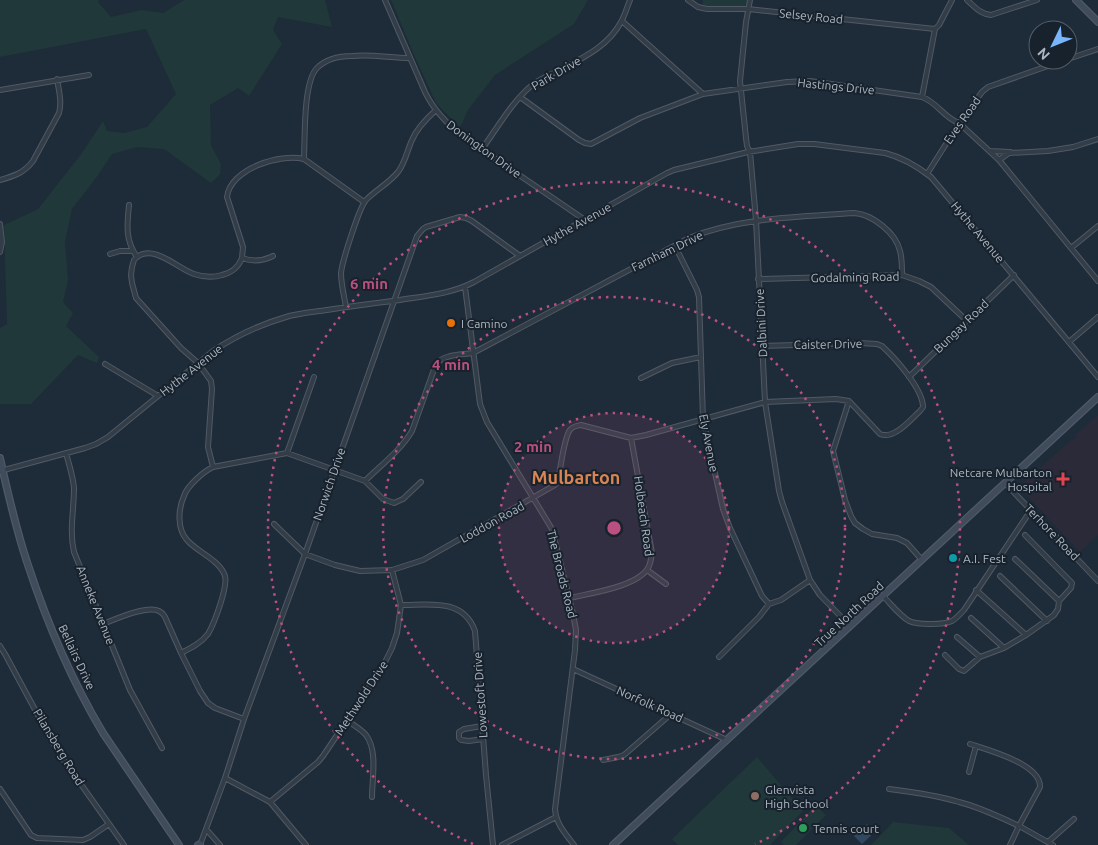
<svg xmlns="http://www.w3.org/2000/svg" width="1098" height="845" viewBox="0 0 1098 845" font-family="Ubuntu,sans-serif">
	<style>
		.medical { fill: #2b2a39 }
		.green { fill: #203839 }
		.water { fill: #304860 }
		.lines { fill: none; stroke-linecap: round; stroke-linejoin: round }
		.street-casing { stroke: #505a66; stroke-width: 6 }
		.secondary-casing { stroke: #505a66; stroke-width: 8 }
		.street { stroke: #323d48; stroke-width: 4 }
		.secondary { stroke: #404c5b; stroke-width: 5.5 }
		.ring { fill: none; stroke: #ba5080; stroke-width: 2.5; stroke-dasharray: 2.5 5 }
		.food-dot { fill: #e8710a; stroke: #18222c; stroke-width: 2 }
		.health-dot { fill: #e0444e; stroke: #18222c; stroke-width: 2 }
		.culture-dot { fill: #0f9aa8; stroke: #18222c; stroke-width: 2 }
		.education-dot { fill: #8d6e63; stroke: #18222c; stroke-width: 2 }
		.leisure-dot { fill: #2e9e5b; stroke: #18222c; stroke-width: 2 }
		.labels { text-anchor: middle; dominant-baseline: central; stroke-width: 4; stroke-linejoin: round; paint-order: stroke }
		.street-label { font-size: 12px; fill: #acb7c5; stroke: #18222c }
		.poi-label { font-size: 12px; fill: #acb7c5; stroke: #18222c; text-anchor: start }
		.district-label { font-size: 18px; font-weight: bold; fill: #d98453; stroke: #18222c }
		.centre { fill: #ba5080; stroke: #18222c; stroke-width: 2.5 }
		.ring-label { font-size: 15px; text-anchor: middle; font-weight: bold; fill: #ba5080; stroke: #18222c; stroke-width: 4; stroke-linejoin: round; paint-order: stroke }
	</style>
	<rect width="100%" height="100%" fill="#1e2b38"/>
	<!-- medical -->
	<path class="medical" d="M 1098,415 L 1098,535 L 1080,552 L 1019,487 L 1070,441 L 1075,439 L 1076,437 L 1075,435 Z"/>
	<!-- green -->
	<path class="green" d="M 0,0 L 99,0 L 98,2 L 111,17 L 141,10 L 163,13 L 184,0 L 325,0 L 332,27 L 278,17 L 273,30 L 282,44 L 249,96 L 238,88 L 210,105 L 211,145 L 221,164 L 220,174 L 211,183 L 164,149 L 137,147 L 112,154 L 96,178 L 72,209 L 65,242 L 68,280 L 63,302 L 73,313 L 66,326 L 99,357 L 97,363 L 78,355 L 31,404 L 0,404 L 0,328 L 7,324 L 4,225 L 38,209 L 82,153 L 103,121 L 107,131 L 124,133 L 147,127 L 176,94 L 146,29 L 0,57 Z
		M 391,0 L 588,0 L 574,24 L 495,75 L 468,110 L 460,128 L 436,103 L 414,55 Z
		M 703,0 L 747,0 L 745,6 C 732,8 715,13 703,6 Z
		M 757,757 L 803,811 L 770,845 L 678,845 L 672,839 Z
		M 816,805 L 826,815 L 796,845 L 784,845 L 781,842 Z
		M 893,822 L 949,828 L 969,845 L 871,845 Z"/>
	<!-- water -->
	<path class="water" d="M 867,824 L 875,832 L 862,844 L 854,836 Z"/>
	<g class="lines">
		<!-- street casing -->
		<g class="street-casing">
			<path id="street" d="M 385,0 L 425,92 C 434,111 448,125 465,138 L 585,220
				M 688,0 L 698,7 L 707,9 L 748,9 L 935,29
				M 750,0 L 746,22 L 740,81 L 746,138 L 747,146 L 750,152 L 756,220 L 765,402 L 779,491 L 782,502 L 810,580 L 820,595 L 850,626
				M 967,0 C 975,7 980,14 991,15 L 1037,0
				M 622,21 L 703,94
				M 1068,59 L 1098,49
				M 0,90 L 89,75
				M 520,97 L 579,140 L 585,143 L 591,144 L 640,118 L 703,94 L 787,82 L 810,81 L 922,97 C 937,102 944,118 959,123 L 999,160 L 1098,281
				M 922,97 L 935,29 L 939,25 L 952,0
				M 482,149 C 498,127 511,103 532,85 C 541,78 552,74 562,69 C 585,57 609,45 621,22 C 625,15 627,7 630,0
				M 990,151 L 1010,152
				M 304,159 C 305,139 303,82 317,68 C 326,59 340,56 352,56 C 371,54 391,58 410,58
				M 999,160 L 1009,153 L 1048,151 L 1073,147 L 1098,139
				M 927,174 L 958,125 L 982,92 L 988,87 L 1065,60
				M 0,180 C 14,176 24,173 33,161 L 59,113 C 62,102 59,91 57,79
				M 129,205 C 127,225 125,240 137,257 L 134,260 L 132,267 L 131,275 L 132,283 L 136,298 L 181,348 L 198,363 L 211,381 L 212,389 L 208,447 L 213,467
				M 0,224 L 2,242 L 0,252
				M 675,246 L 697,290 L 699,297 L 703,419 L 723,509 L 730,528 L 762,596 L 769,604
				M 1071,248 L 1098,226
				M 110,254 L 120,251 L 132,251
				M 137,257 C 154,244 177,268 194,274 C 203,277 213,278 222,275 C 231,273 238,268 242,258 C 253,262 263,261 273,256
				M 242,258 L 243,247 L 227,197 C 230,169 280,153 304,159 L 364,202
				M 758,279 L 902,275 L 919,281 L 931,287 L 967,321
				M 465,287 L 480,404 L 487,422 L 552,529 L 573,614 L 576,630 L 575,650 L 555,809 C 556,824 565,833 574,845
				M 346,307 C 344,296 341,284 341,273 C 342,262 359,208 366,200 C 376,190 389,183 398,172 C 405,163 407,151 412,140 C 417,128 426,119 436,110
				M 1069,342 L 1098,317
				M 105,364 L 158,396
				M 909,377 L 1014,275
				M 641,378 L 672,363 L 701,357
				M 849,401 L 833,451 L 845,500 L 851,516 L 855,523 L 863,529 L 872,534 L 897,538 L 907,543 L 922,560
				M 66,453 C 69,465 73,476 74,488 C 74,510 69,531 74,552 L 130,690 L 162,748
				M 287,453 L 314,377
				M 0,471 L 85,448 L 96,444 L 108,437 L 213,351 C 234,337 262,324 286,317 C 299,313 314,312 327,310 C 352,306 376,303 400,300 C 425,296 451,294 474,282 L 667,173 L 674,170 L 748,152 L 798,144 L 814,144 L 885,153 C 901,157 918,167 931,177 L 1098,377
				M 365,481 C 380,466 401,450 412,431 L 436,364 C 444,354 461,355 473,353 L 689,238 C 742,217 799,217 854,213 C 872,214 896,233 900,251 C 902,258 902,267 902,275
				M 1005,483 L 1098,581
				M 274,524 L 305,554 L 335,565 L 360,571 L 392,570 L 423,560 L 555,485 L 558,482 C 560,471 564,437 570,430 C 573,426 576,426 581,425 L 631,438 L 646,435 L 765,402 L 836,399 L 849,401 L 880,434 C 894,440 910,420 920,411 L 923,407 C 923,389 895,358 882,346 L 877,344 L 860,343 L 762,346
				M 1015,559 L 1059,601
				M 647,570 L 666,584
				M 1000,576 L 1047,621
				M 976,590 L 1026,635
				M 883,596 C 891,604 899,615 909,621 C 918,625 943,625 952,621 C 957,618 960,614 964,610 L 1031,510
				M 570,598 C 590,593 637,587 648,568 C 651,563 651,558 652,553 L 631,438
				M 401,605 C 430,605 463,598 475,631 L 486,775 L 493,845
				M 971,618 L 1004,648
				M 103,624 C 116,619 147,605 159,611 C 163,613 163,614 165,617 L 181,653 L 200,691 L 208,703 L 215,708 L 244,719
				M 957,637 L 980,657
				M 0,646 L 5,654 L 53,743 L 63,759 L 124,845
				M 181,653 C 191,648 201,643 208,634 C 214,624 228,587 225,576 C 220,560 197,552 187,540 C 177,529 178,509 184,496 C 187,486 204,471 213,467 L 287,453 L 365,481 L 383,499 L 394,503 L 403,499 L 421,482
				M 945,655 L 959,669 L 964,671 L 980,657 L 1004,648 L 1026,635 L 1054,615 L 1058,609 L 1059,601 L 1071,588 L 1072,583 L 1025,535
				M 719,657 L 759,617 L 769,604 L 781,600 L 810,580
				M 573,669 L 727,740
				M 347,720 C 353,725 361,729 366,735 C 378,751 372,778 372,797
				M 482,726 L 464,729 L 459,732 L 459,738 L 461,740 L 469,741 L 483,739
				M 970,744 C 988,750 1041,764 1040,787 L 1020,824
				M 603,760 L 618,757 L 624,755 L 671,714
				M 969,772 L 976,746
				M 225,778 L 270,802 L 306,845
				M 0,789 L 29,832 L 31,835 L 37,838 L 83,840 L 90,837 L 109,824
				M 889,789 C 913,792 936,795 959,802 C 979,807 998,816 1017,825
				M 270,802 L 318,762 L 323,756 L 382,668 L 392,648 L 397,633 L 401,605 L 392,570
				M 1021,827 L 1053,845
				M 206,829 L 220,845
				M 1048,842 L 1074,819
				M 200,845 L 225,778 L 244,719 L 305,554 L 417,236 L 423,229 L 426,227 L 460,217 L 466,218 L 472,221 L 520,256
				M 502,845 L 556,817
				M 1010,845 L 1018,828"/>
		</g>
		<!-- secondary casing -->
		<g class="secondary-casing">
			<path id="secondary" d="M 1076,0 L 1098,22
				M 0,458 C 8,494 16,530 28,565 C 47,623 72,681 103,733 L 179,845
				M 198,845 L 200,844
				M 613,845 L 1098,397"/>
		</g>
		<!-- street -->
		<use href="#street" class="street"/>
		<!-- secondary -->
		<use href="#secondary" class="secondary"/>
	</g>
	<!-- distance rings -->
	<circle cx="614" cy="528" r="115" fill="#ba5080" fill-opacity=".12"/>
	<g class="ring">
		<circle cx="614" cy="528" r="115"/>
		<circle cx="614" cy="528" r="231"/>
		<path d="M473 844A346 346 0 1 1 755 844"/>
	</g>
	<!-- markers -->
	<circle class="food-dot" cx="451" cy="323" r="5"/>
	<path class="health-dot" d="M1060.5 471.5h5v5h5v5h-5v5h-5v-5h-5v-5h5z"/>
	<circle class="culture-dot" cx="953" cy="558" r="5"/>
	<circle class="education-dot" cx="755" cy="796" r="5"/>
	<circle class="leisure-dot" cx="803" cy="828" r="5"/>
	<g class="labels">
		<!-- street labels -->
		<g class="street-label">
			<text transform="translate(811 16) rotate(6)">Selsey Road</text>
			<text transform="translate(556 73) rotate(-30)">Park Drive</text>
			<text transform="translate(836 86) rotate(6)">Hastings Drive</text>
			<text transform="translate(962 120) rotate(-55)">Eves Road</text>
			<text transform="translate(484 149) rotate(36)">Donington Drive</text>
			<text transform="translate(577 224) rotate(-29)">Hythe Avenue</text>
			<text transform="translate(978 232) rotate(50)">Hythe Avenue</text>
			<text transform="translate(667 251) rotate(-26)">Farnham Drive</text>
			<text transform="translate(855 277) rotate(-1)">Godalming Road</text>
			<text transform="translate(761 323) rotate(-93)">Dalbini Drive</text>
			<text transform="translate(961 326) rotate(-44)">Bungay Road</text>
			<text transform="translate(828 344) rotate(-1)">Caister Drive</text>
			<text transform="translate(191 370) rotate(-38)">Hythe Avenue</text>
			<text transform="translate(709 443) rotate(79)">Ely Avenue</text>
			<text transform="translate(329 484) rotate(-71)">Norwich Drive</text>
			<text transform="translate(644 516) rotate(82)">Holbeach Road</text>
			<text transform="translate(492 522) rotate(-29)">Loddon Road</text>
			<text transform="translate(1052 532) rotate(46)">Terhore Road</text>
			<text transform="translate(562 574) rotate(76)">The Broads Road</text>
			<text transform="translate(96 605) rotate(68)">Anneke Avenue</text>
			<text transform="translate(849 614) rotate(-43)">True North Road</text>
			<text transform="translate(77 657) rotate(65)">Bellairs Drive</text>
			<text transform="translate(480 695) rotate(-94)">Lowestoft Drive</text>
			<text transform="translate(361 698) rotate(-57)">Methwold Drive</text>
			<text transform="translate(650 704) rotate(24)">Norfolk Road</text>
			<text transform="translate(59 747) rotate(59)">Pilansberg Road</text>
		</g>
		<!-- poi labels -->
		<g class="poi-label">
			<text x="461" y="323">I Camino</text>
			<text x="1052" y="472" text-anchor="end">Netcare Mulbarton<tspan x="1052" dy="14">Hospital</tspan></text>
			<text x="963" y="558">A.I. Fest</text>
			<text x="765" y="789">Glenvista<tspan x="765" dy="14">High School</tspan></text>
			<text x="813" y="828">Tennis court</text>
		</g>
		<!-- district labels -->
		<g class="district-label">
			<text x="576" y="477">Mulbarton</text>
		</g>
	</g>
	<circle cx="614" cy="528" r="8" class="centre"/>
	<g class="ring-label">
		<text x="369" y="289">6 min</text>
		<text x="451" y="370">4 min</text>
		<text x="533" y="452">2 min</text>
	</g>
	<!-- north arrow -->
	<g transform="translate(1053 45) rotate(227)"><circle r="24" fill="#18222c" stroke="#535e69"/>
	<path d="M0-4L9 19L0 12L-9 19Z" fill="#79b5fd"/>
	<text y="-8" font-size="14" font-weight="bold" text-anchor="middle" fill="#acb7c5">N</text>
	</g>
</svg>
